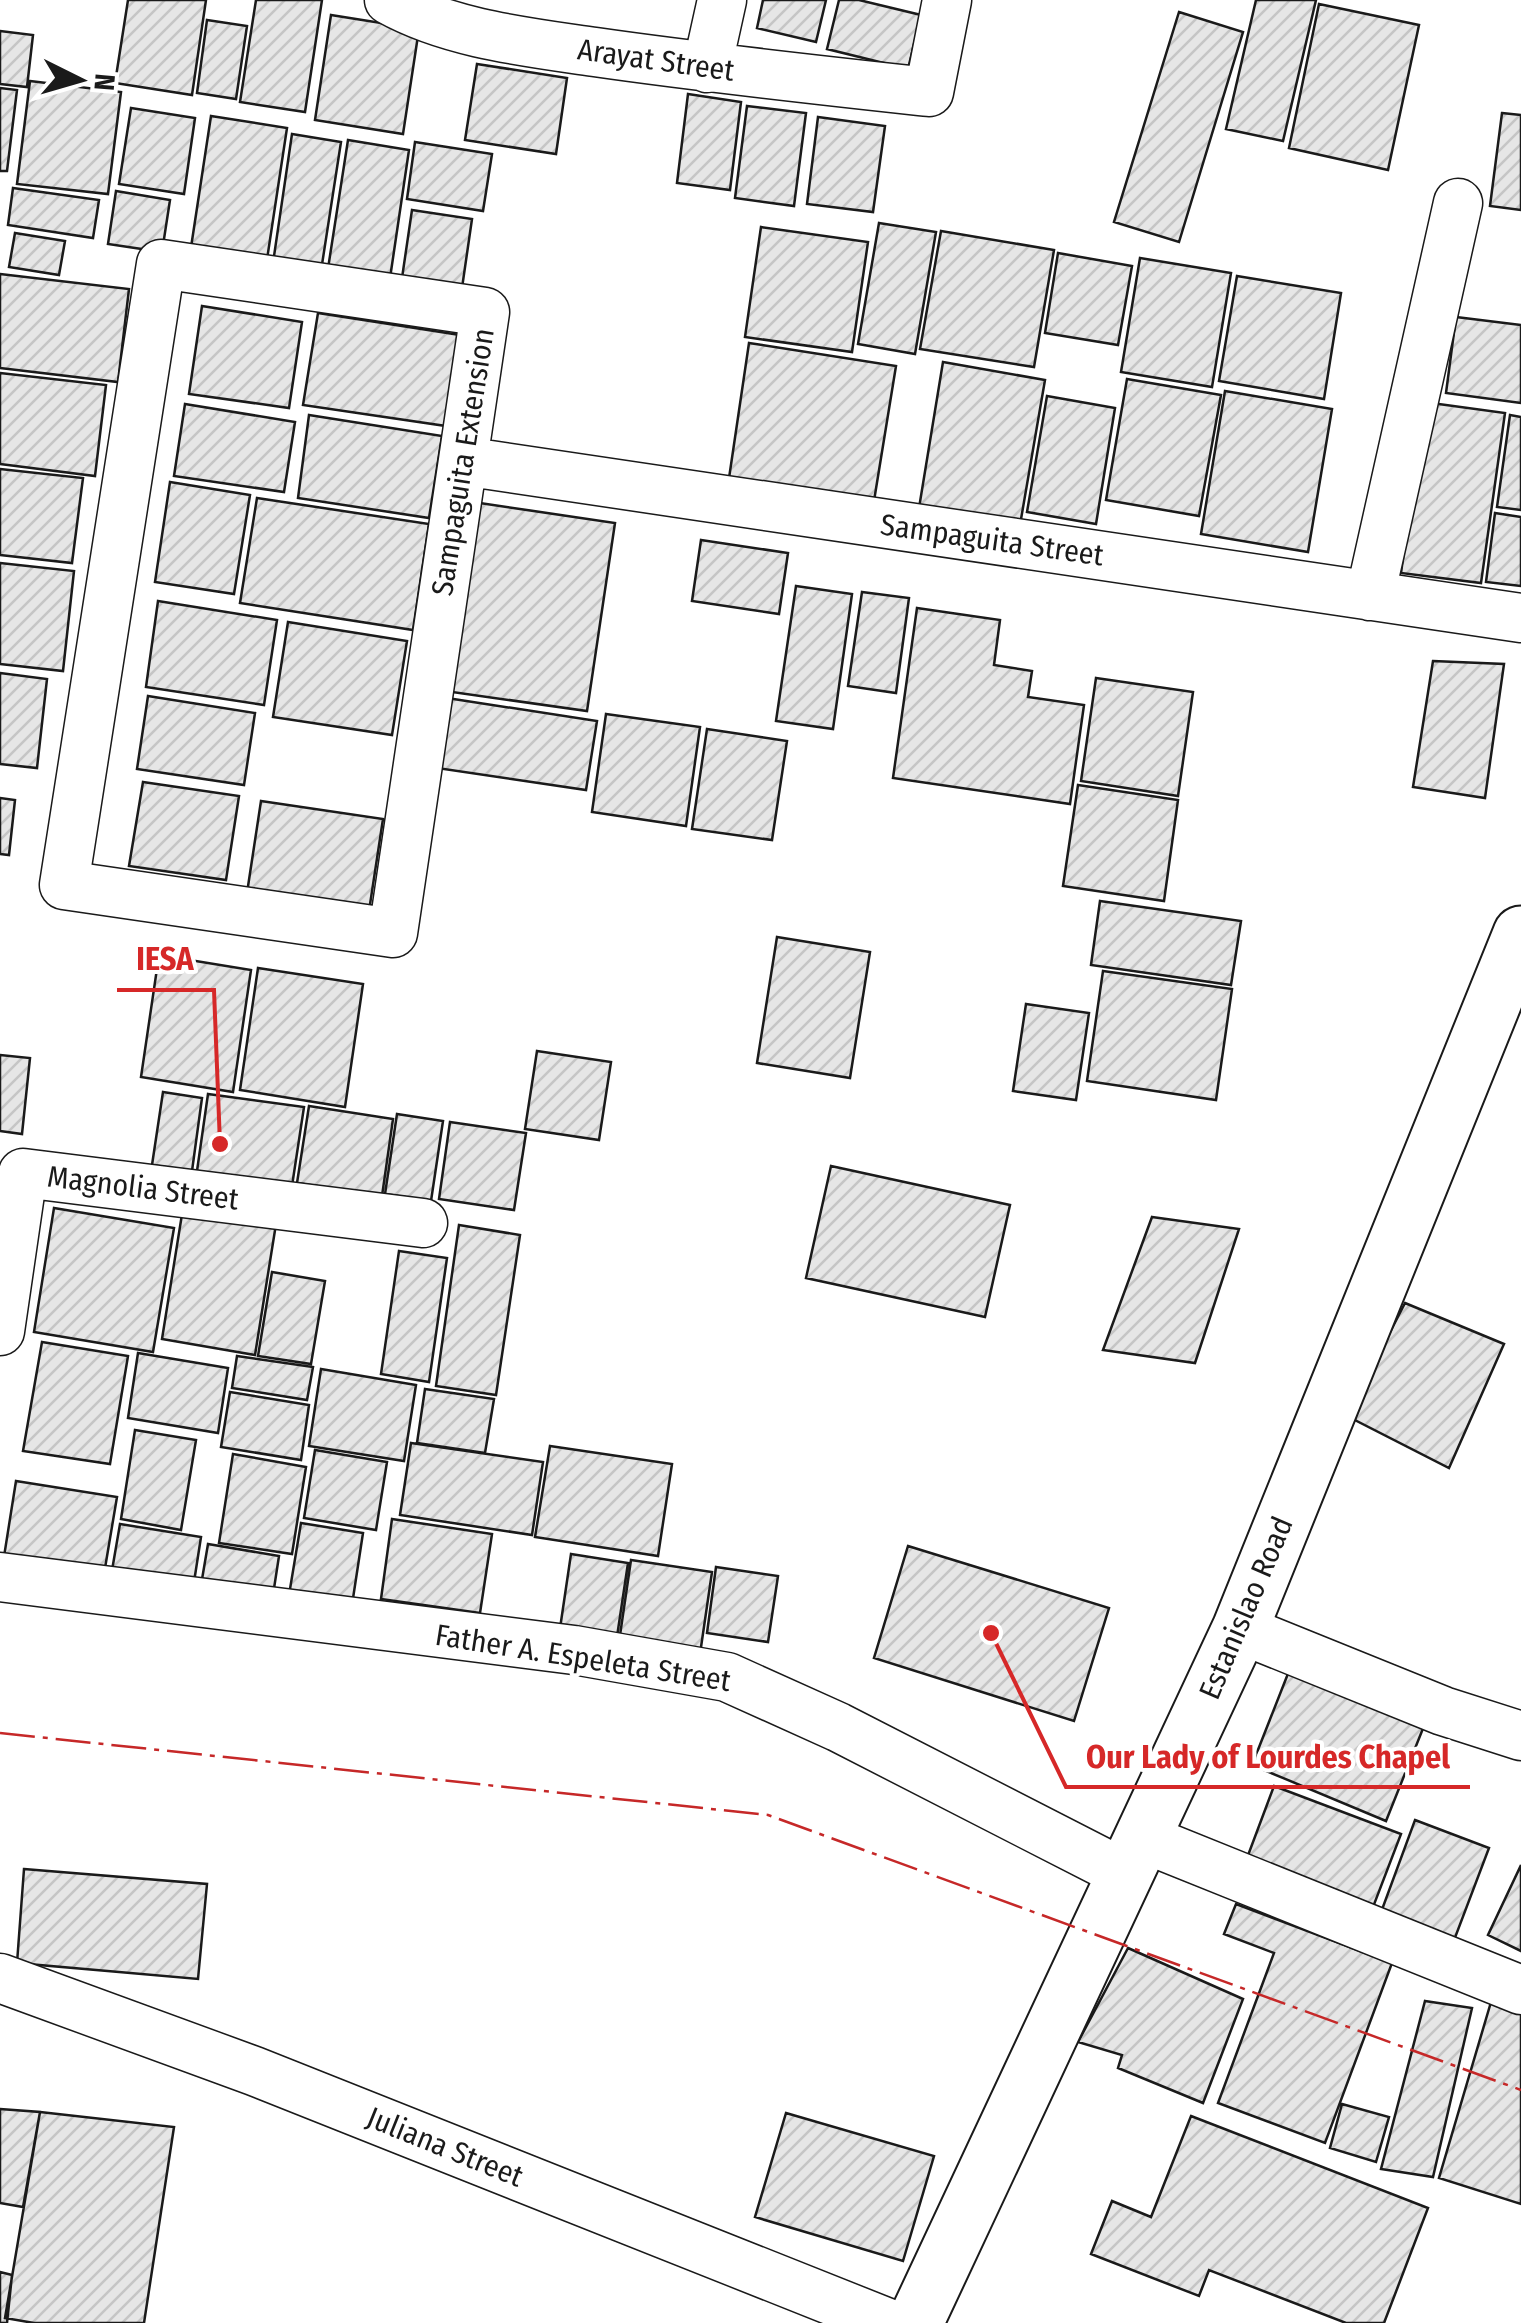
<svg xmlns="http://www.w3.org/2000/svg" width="1521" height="2323" viewBox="0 0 1521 2323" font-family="'Fira Sans Condensed',sans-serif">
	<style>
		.building { fill: url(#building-hatch); stroke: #1a1a1a; stroke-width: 2.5 }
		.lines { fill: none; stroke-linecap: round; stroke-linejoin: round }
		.street-casing { stroke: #1a1a1a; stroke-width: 51 }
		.secondary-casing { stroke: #1a1a1a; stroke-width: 59 }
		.street { stroke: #fff; stroke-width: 48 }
		.secondary { stroke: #fff; stroke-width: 55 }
		.power { stroke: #c62828; stroke-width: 2.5; stroke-dasharray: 35 8 5 8; stroke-linecap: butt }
		.labels { text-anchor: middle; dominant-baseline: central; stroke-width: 8; stroke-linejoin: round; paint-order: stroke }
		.street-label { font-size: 30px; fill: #1a1a1a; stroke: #fff }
		.leader { fill: none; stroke: #d62828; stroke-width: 4 }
		.callout-dot { fill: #d62828; stroke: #fff; stroke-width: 4 }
		.callout-label { font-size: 32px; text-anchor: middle; font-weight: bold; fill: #d62828; stroke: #fff; stroke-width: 8; stroke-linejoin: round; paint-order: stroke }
	</style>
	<defs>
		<pattern id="building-hatch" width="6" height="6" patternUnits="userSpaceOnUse" patternTransform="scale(2.5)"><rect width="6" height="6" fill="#e6e6e6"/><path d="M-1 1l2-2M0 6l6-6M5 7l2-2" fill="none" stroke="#c5c5c5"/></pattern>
	</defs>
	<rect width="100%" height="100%" fill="#fff"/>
	<!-- building -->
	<path class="building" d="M 128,0 L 206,0 L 192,95 L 115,83 Z
		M 256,0 L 322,0 L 305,112 L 240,102 Z
		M 763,0 L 826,0 L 816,42 L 757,28 Z
		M 839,0 L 859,0 L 921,15 L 908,69 L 827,49 Z
		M 1256,0 L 1316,0 L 1283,141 L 1226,129 Z
		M 1319,4 L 1419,25 L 1388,170 L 1289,148 Z
		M 1179,12 L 1243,32 L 1179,242 L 1114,222 Z
		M 331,15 L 419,29 L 403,134 L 315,120 Z
		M 207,20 L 247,26 L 236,99 L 197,93 Z
		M 0,31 L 33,35 L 27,87 L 0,84 Z
		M 477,64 L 567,78 L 556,154 L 465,140 Z
		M 30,81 L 121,92 L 108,194 L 17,184 Z
		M 0,88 L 17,90 L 7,171 L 0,171 Z
		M 688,94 L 741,102 L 730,190 L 677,183 Z
		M 747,106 L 806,113 L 794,206 L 735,198 Z
		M 131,108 L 195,118 L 184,194 L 119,184 Z
		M 1502,113 L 1521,115 L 1521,210 L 1490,206 Z
		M 211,116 L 287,128 L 266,266 L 190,254 Z
		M 818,117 L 885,126 L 873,212 L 807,204 Z
		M 292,134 L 341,142 L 321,271 L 273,263 Z
		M 348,140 L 409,150 L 389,285 L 327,275 Z
		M 415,142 L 492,154 L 483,211 L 407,199 Z
		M 13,188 L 99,200 L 93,238 L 8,225 Z
		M 116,191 L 170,200 L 162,252 L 108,244 Z
		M 412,210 L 472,219 L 462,288 L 402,278 Z
		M 879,223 L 936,232 L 915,354 L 858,344 Z
		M 761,227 L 868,242 L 852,352 L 745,337 Z
		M 941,231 L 1054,250 L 1034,367 L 920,349 Z
		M 15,233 L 65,241 L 59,275 L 9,267 Z
		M 1058,253 L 1132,266 L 1118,345 L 1045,333 Z
		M 1140,258 L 1231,273 L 1212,387 L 1121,372 Z
		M 0,274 L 129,289 L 118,382 L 0,368 Z
		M 1237,276 L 1341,293 L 1324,399 L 1219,381 Z
		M 202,306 L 302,322 L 289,408 L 189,394 Z
		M 318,313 L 460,335 L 446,426 L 303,405 Z
		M 1456,317 L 1521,325 L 1521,403 L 1446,393 Z
		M 749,343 L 896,366 L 873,507 L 728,485 Z
		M 943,362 L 1045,380 L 1020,525 L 919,508 Z
		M 0,373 L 106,385 L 95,476 L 0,464 Z
		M 1127,379 L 1221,395 L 1199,516 L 1106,500 Z
		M 1225,391 L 1332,409 L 1308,552 L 1201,534 Z
		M 1047,396 L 1115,408 L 1096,524 L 1027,512 Z
		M 1424,402 L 1505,413 L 1481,583 L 1401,573 Z
		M 185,404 L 295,422 L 284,492 L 174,476 Z
		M 309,415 L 442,436 L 429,518 L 298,498 Z
		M 1510,415 L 1521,417 L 1521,510 L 1497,507 Z
		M 0,469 L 83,478 L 72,563 L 0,555 Z
		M 170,482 L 250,495 L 234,594 L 155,582 Z
		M 257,498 L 429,524 L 413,630 L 240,603 Z
		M 473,502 L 615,523 L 587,711 L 445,691 Z
		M 1495,513 L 1521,517 L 1521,586 L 1486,582 Z
		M 701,540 L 788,553 L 779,614 L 692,601 Z
		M 0,563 L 74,571 L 63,671 L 0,664 Z
		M 796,586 L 852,594 L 833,729 L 776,721 Z
		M 862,592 L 909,598 L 896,693 L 848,686 Z
		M 158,601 L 277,620 L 264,705 L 146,687 Z
		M 917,608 L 1000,620 L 994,665 L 1032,671 L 1028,697 L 1084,705 L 1070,804 L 893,778 Z
		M 288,622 L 407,641 L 392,735 L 273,717 Z
		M 1433,661 L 1504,664 L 1485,798 L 1413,787 Z
		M 0,673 L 47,679 L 37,768 L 0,764 Z
		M 1096,678 L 1193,692 L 1178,796 L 1081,781 Z
		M 148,696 L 255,713 L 244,785 L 137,769 Z
		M 447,698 L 597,721 L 586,790 L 437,768 Z
		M 606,714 L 700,727 L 686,826 L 592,812 Z
		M 707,729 L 787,741 L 772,840 L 692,829 Z
		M 143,782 L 239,796 L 226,880 L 129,866 Z
		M 1078,785 L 1178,800 L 1164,901 L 1063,886 Z
		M 0,798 L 15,800 L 9,855 L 0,854 Z
		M 261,801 L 383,819 L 369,911 L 247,893 Z
		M 1100,901 L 1241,921 L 1231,985 L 1091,965 Z
		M 777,937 L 870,952 L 850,1078 L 757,1063 Z
		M 159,955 L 251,970 L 233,1092 L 141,1077 Z
		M 258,968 L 363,984 L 345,1107 L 240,1090 Z
		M 1103,971 L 1232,989 L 1216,1100 L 1087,1081 Z
		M 1026,1004 L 1089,1013 L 1076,1100 L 1013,1091 Z
		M 537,1051 L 611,1062 L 599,1140 L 525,1129 Z
		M 0,1055 L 30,1058 L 22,1134 L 0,1131 Z
		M 163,1092 L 202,1098 L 192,1171 L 152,1165 Z
		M 208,1094 L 304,1107 L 292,1186 L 197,1171 Z
		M 309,1106 L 393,1119 L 382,1196 L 297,1183 Z
		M 397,1114 L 443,1121 L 431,1201 L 385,1194 Z
		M 450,1122 L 526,1133 L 514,1210 L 439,1199 Z
		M 831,1166 L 1010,1205 L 985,1317 L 806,1278 Z
		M 54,1208 L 174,1228 L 153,1352 L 34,1332 Z
		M 183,1208 L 276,1224 L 255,1355 L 162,1339 Z
		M 1152,1217 L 1239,1229 L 1195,1363 L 1103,1350 Z
		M 459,1225 L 520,1235 L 496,1395 L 436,1386 Z
		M 399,1251 L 447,1258 L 429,1382 L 381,1374 Z
		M 272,1272 L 325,1281 L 311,1364 L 258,1356 Z
		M 1405,1303 L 1504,1344 L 1449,1468 L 1347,1416 Z
		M 42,1342 L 128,1356 L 110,1464 L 23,1451 Z
		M 138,1353 L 228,1368 L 218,1433 L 128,1418 Z
		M 237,1356 L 313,1367 L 307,1400 L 232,1388 Z
		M 321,1369 L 416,1385 L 404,1461 L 309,1446 Z
		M 425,1389 L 494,1399 L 485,1453 L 417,1443 Z
		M 230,1392 L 309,1405 L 301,1460 L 221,1447 Z
		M 135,1430 L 196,1440 L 181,1530 L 121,1519 Z
		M 411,1443 L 543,1462 L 532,1535 L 400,1515 Z
		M 550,1446 L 672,1464 L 658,1556 L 535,1537 Z
		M 315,1450 L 387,1462 L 376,1530 L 304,1518 Z
		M 233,1454 L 306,1467 L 292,1554 L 219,1543 Z
		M 16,1481 L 117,1497 L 103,1580 L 3,1563 Z
		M 392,1519 L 492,1534 L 480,1613 L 381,1599 Z
		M 301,1523 L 363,1533 L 350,1618 L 287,1607 Z
		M 120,1524 L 201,1537 L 192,1595 L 110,1582 Z
		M 208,1544 L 279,1556 L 271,1608 L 199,1597 Z
		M 908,1546 L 1109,1608 L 1074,1721 L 874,1658 Z
		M 571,1554 L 628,1563 L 615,1650 L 558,1642 Z
		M 631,1560 L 712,1572 L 700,1654 L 619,1642 Z
		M 716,1567 L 778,1576 L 768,1642 L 707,1633 Z
		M 1291,1666 L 1426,1721 L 1386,1821 L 1252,1765 Z
		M 1274,1786 L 1401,1834 L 1370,1915 L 1244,1866 Z
		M 1415,1820 L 1489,1848 L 1453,1943 L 1380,1915 Z
		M 1521,1865 L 1521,1951 L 1488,1935 Z
		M 24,1869 L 207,1884 L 198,1979 L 17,1963 Z
		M 1236,1904 L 1392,1963 L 1325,2143 L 1218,2103 L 1274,1953 L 1224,1934 Z
		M 1128,1948 L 1243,1999 L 1203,2103 L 1118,2068 L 1122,2055 L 1078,2042 Z
		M 1425,2001 L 1472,2008 L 1433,2177 L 1381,2169 Z
		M 1491,2002 L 1521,2011 L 1521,2204 L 1439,2178 Z
		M 1342,2104 L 1389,2117 L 1376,2162 L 1330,2148 Z
		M 0,2109 L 40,2112 L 23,2207 L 0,2203 Z
		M 40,2112 L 174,2127 L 144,2323 L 34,2323 L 5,2318 Z
		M 786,2113 L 934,2156 L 903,2261 L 755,2217 Z
		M 1191,2116 L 1428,2208 L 1384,2323 L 1346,2323 L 1209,2270 L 1199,2296 L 1091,2254 L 1112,2201 L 1151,2217 Z
		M 0,2272 L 12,2275 L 7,2323 L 0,2323 Z"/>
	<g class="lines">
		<!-- street casing -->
		<g class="street-casing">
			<path id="street" d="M 389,0 C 450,34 527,42 595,52 C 706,68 818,80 929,92 L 947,0
				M 707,68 L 722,0
				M 161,264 L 485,312 L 393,933 L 64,885 Z
				M 463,461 L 1521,618
				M 1370,596 L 1458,203
				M 0,1331 L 23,1173 L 423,1223
				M 0,1577 L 574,1650 L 727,1677 L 838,1727 L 1125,1874
				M 1240,1629 L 1443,1711 L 1521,1736
				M 1143,1838 L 1521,1990
				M 0,1978 L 254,2071 L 888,2323"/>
		</g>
		<!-- secondary casing -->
		<g class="secondary-casing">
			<path id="secondary" d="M 915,2323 L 1240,1629 L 1521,934"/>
		</g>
		<!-- street -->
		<use href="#street" class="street"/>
		<!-- secondary -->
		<use href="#secondary" class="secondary"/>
		<!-- power -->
		<path class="power" d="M 0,1733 L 768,1815 L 1521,2090"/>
	</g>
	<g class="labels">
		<!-- street labels -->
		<g class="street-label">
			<text transform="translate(656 60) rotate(8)">Arayat Street</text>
			<text transform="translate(463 462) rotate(-81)">Sampaguita Extension</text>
			<text transform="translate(992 540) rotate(8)">Sampaguita Street</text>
			<text transform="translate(143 1188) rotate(7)">Magnolia Street</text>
			<text transform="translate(1246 1608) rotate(-67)">Estanislao Road</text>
			<text transform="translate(583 1658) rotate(9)">Father A. Espeleta Street</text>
			<text transform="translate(445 2147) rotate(22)">Juliana Street</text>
		</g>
	</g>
	<!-- callouts -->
	<path class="leader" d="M220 1144L214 990H117M991 1633L1066 1787H1470"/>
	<g class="callout-dot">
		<circle cx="220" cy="1144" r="10"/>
		<circle cx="991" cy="1633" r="10"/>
	</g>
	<g class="callout-label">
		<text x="165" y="970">IESA</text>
		<text x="1268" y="1768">Our Lady of Lourdes Chapel</text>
	</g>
	<!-- north arrow -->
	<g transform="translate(80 80) rotate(95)" stroke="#ffffff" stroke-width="8" paint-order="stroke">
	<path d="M0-8L18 38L0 25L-18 38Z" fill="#1a1a1a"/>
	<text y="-15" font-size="28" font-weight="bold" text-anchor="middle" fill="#1a1a1a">N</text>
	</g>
</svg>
